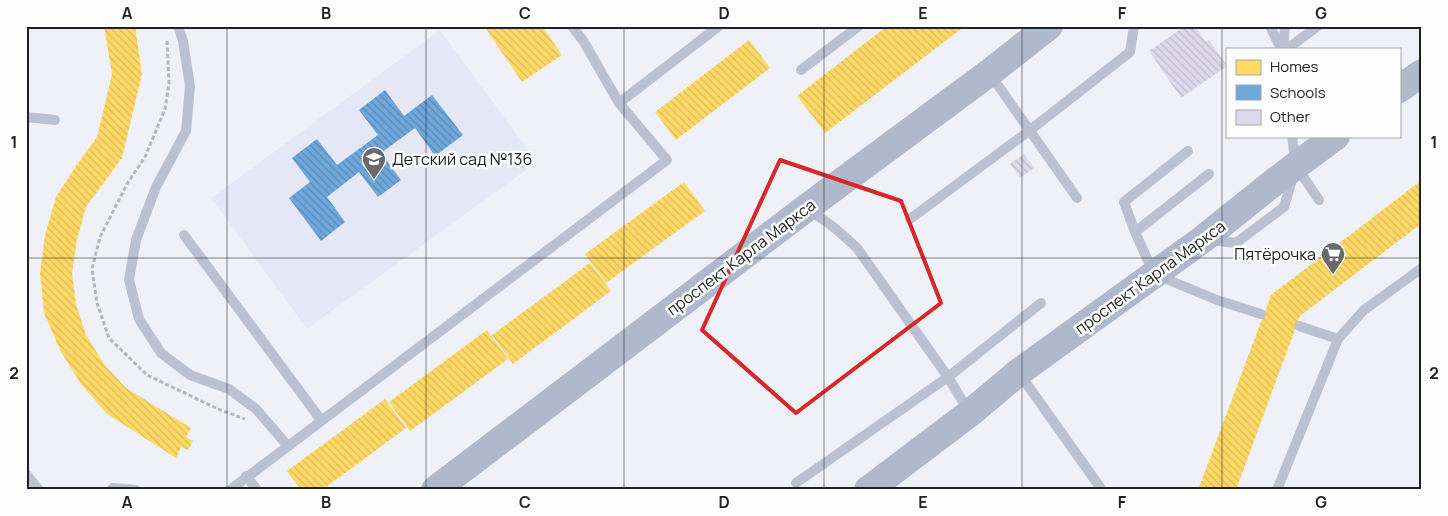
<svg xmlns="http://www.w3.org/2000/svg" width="1448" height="516" viewBox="0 0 1448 516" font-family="Manrope,sans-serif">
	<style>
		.built { fill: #e6e7f6 }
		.homes { fill: url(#homes-back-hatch) }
		.schools { fill: url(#schools-back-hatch) }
		.building { fill: url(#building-back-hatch) }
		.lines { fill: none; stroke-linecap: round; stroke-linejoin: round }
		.path { stroke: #b1b6c1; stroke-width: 3; stroke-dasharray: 4 2.5; stroke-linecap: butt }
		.service { stroke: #bac2d2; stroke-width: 10 }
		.secondary { stroke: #b0b9cb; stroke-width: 28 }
		.marked { fill: none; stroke: #d62828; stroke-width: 4; stroke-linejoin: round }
		.grid { fill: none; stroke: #202125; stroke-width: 1; stroke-opacity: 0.55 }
		.labels { text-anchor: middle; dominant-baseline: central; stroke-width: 5; stroke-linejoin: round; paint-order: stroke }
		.poi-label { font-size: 16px; fill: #202125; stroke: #fdfdfd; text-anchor: start }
		.street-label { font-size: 16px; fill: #202125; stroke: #fdfdfd }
		.neatline { fill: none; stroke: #202125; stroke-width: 2 }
		.grid-label { font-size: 16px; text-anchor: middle; font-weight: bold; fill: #202125 }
	</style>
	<defs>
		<pattern id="homes-back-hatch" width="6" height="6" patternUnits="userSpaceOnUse" patternTransform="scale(1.25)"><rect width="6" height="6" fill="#ffd966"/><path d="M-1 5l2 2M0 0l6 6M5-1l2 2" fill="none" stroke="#daba58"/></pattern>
		<pattern id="schools-back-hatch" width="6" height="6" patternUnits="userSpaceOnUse" patternTransform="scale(1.25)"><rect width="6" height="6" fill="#6fa8dc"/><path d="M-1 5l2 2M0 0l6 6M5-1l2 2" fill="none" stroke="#5b88b2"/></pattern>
		<pattern id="building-back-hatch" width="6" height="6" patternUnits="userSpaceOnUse" patternTransform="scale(1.25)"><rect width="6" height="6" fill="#ded9ea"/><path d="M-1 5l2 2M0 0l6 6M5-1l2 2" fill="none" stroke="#bebac9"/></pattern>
	</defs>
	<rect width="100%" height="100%" fill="#f0f1f8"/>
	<!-- built -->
	<path class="built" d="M 440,30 L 537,162 L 307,329 L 211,198 Z"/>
	<!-- homes -->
	<path class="homes" d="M 104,26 L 135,26 L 142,74 L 122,158 L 86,207 L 77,239 L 72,273 L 76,304 L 86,335 L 104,364 L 126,388 L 191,428 L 186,437 L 193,441 L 188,450 L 181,447 L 176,458 L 107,414 L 81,384 L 60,350 L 44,313 L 40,273 L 45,235 L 56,197 L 76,166 L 97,137 L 112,74 Z
		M 484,26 L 542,26 L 562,55 L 522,82 Z
		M 887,26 L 965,26 L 825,133 L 797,96 Z
		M 749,40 L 770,68 L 676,140 L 655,112 Z
		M 1422,180 L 1422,223 L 1300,316 L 1236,490 L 1198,490 L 1271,295 Z
		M 684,182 L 705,211 L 606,283 L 585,254 Z
		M 590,263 L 611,291 L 513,364 L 492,335 Z
		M 487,330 L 508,359 L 410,431 L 389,402 Z
		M 385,399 L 406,428 L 322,490 L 301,490 L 287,471 Z"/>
	<!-- schools -->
	<path class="schools" d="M 385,90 L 404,116 L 432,95 L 463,135 L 435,156 L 415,128 L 381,153 L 401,180 L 378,197 L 359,172 L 327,197 L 345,222 L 321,241 L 289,198 L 310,182 L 292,158 L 317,139 L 337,165 L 378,135 L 359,110 Z"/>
	<!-- building -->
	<path class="building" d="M 1185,26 L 1195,26 L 1206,42 L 1209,40 L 1227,66 L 1181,98 L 1149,51 Z
		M 1024,154 L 1034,168 L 1020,178 L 1010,164 Z"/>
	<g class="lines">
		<!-- path -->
		<path class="path" d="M 167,41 L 169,83 L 165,109 L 145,157 L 127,184 L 100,237 L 92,269 L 97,303 L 109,338 L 147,375 L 218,409 L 245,419"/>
		<!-- service -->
		<path class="service" d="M 178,26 L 183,41 L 190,86 L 186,131 L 156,187 L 136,240 L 129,280 L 139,319 L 161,353 L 190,375 L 229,389 L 256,409 L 287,445
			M 572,26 L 584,42 L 619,103
			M 1270,26 L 1281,49
			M 1283,49 L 1285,26
			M 1287,49 L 1318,26
			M 801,70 L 859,26
			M 990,74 L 1077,198
			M 26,117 L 55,120
			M 1296,166 L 1319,200
			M 1209,174 L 1135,232 L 1154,274 L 1217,300 L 1261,314
			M 808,211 C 827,220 842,234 857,248 L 948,377 L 969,412
			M 910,219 L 1029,131 L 1130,52 L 1134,26
			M 1135,232 L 1124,202 L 1188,151
			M 184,235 L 321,420
			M 1210,240 L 1236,243 L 1284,207 L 1296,166 L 1292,136
			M 1299,326 L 1338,339
			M 1019,373 L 1102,490
			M 27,475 L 39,490
			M 246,476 L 257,490
			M 796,483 L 948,377 L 1041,303
			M 111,490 L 113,488 L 136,490
			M 230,490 L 667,160 L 619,103 L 719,26
			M 1277,490 L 1338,339 L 1364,310 L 1422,268"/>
		<!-- secondary -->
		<path class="secondary" d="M 1399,89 L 1422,73
			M 435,490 L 805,209 L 989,73 L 1049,26
			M 868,490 L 970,413 L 1019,372 L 1203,239 L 1278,179 L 1336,136"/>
	</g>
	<!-- marked area -->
	<path class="marked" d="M 780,160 L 901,201 L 941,303 L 796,413 L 702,330 Z"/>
	<!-- grid -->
	<path class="grid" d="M 227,26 L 227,490M 426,26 L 426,490M 624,26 L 624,490M 824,26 L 824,490M 1022,26 L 1022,490M 1222,26 L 1222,490M 26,258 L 1422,258"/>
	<!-- icons -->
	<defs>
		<g id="school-pin" transform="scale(1.25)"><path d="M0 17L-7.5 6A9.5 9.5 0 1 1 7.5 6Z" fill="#696a6f" stroke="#fdfdfd"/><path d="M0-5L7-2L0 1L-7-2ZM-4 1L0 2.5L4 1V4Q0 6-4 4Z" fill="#fff"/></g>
		<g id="supermarket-pin" transform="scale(1.25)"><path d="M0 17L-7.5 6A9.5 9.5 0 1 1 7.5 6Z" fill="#696a6f" stroke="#fdfdfd"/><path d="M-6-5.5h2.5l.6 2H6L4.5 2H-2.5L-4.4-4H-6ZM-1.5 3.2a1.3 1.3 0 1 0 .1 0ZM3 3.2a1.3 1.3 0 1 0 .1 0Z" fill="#fff"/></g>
	</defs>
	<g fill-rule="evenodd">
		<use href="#school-pin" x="374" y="159"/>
		<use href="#supermarket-pin" x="1333" y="254"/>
	</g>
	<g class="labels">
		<!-- poi labels -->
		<g class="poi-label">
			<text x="392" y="159">Детский сад №136</text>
			<text x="1316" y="254" text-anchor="end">Пятёрочка</text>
		</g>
		<!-- street labels -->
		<g class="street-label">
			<text transform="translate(741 257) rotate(-37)">проспект Карла Маркса</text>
			<text transform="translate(1150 277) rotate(-36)">проспект Карла Маркса</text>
		</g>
	</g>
	<!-- border -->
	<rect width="1448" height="516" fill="none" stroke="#fdfdfd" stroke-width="55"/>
	<!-- legend -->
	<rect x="1226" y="48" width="175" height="90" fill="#fdfdfd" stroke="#a5a5a7"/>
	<rect x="1236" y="60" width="25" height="15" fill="#ffd966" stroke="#a5a5a7"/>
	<text x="1270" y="72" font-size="15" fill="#202125">Homes</text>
	<rect x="1236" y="85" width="25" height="15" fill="#6fa8dc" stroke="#a5a5a7"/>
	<text x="1270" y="98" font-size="15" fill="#202125">Schools</text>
	<rect x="1236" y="110" width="25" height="15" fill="#ded9ea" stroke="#a5a5a7"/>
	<text x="1270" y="122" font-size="15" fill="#202125">Other</text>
	<rect x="28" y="28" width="1392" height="460" class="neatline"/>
	<g class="grid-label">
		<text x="127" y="19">A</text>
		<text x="326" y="19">B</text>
		<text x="525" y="19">C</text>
		<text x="724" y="19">D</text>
		<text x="923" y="19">E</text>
		<text x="1122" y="19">F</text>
		<text x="1321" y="19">G</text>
		<text x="14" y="148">1</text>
		<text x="1434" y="148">1</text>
		<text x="14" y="379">2</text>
		<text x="1434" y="379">2</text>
		<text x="127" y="508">A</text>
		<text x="326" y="508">B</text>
		<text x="525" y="508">C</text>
		<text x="724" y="508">D</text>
		<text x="923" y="508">E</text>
		<text x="1122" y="508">F</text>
		<text x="1321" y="508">G</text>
	</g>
</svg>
